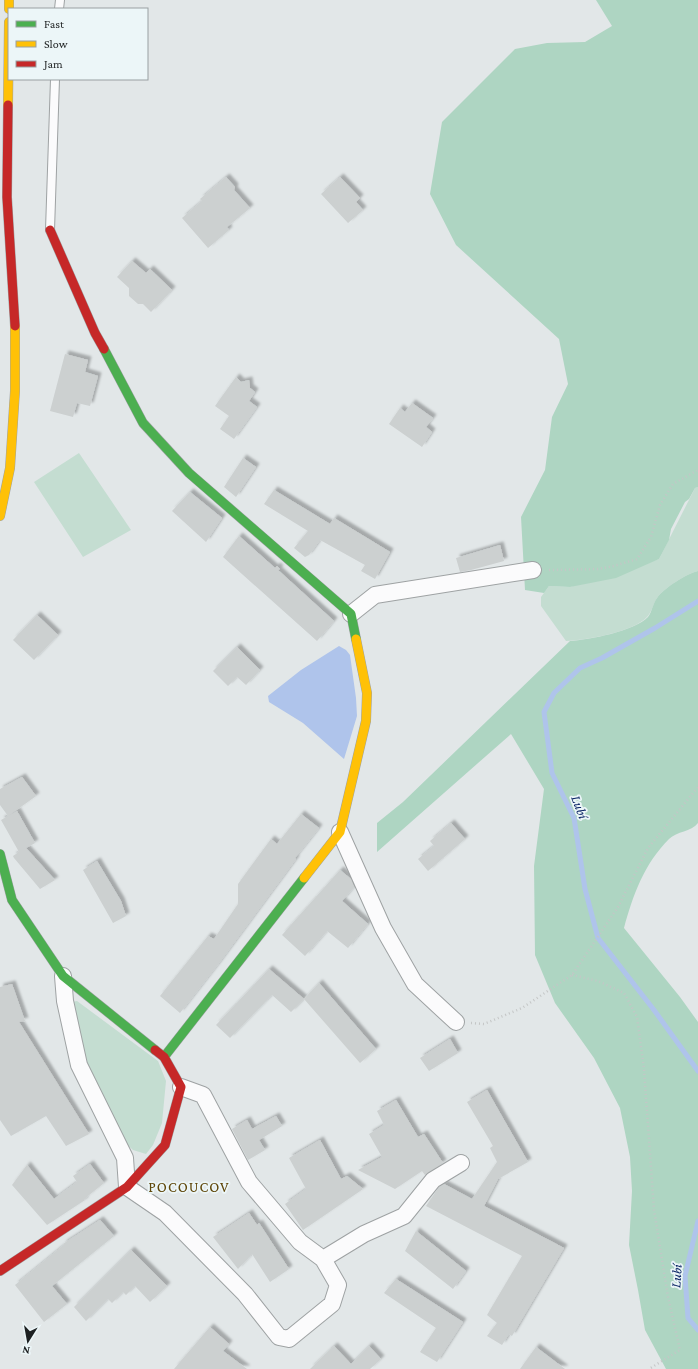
<svg xmlns="http://www.w3.org/2000/svg" width="698" height="1369" viewBox="0 0 698 1369" font-family="'Crimson Pro',serif">
	<style>
		.green { fill: #c4ddd1 }
		.forest { fill: #aed5c2 }
		.water { fill: #afc4eb }
		.lines { fill: none; stroke-linecap: round; stroke-linejoin: round }
		.stream { stroke: #afc4eb; stroke-width: 5 }
		.building { fill: #ccd0d0; filter: url(#shadow) }
		.lane-casing { stroke: #9ea2a3; stroke-width: 10 }
		.street-casing { stroke: #9ea2a3; stroke-width: 18 }
		.fast-casing { stroke: #9ea2a3; stroke-width: 10 }
		.slow-casing { stroke: #9ea2a3; stroke-width: 10 }
		.jam-casing { stroke: #9ea2a3; stroke-width: 10 }
		.path { stroke: #c4c6c6; stroke-width: 2.5; stroke-dasharray: 1 3; stroke-linecap: butt }
		.lane { stroke: #fbfbfc; stroke-width: 8 }
		.street { stroke: #fbfbfc; stroke-width: 16 }
		.fast { stroke: #4caf50; stroke-width: 9 }
		.slow { stroke: #ffc107; stroke-width: 9 }
		.jam { stroke: #c62828; stroke-width: 9 }
		.labels { text-anchor: middle; dominant-baseline: central; stroke-width: 3.5; stroke-linejoin: round; paint-order: stroke }
		.water-label { font-size: 14px; font-style: italic; fill: #0f2968; stroke: #ecf6f8 }
		.quarter-label { font-size: 15px; letter-spacing: 1px; fill: #60470a; stroke: #ecf6f8 }
	</style>
	<defs>
		<filter id="shadow"><feDropShadow dx="3.5" dy="-3.5" stdDeviation="1" flood-color="#0004"/></filter>
	</defs>
	<rect width="100%" height="100%" fill="#e2e7e8"/>
	<!-- green -->
	<path class="green" d="M 79,453 L 131,530 L 83,557 L 34,482 Z
		M 698,487 L 698,571 C 686,574 664,588 657,598 C 653,604 652,612 647,617 C 633,632 586,640 566,641 L 541,606 L 541,597 L 549,586 L 570,587 L 659,559 L 695,488 Z
		M 77,1001 L 158,1061 L 166,1081 L 162,1123 L 153,1145 L 146,1154 L 133,1150 L 120,1138 L 82,1064 L 72,1002 Z"/>
	<!-- forest -->
	<path class="forest" d="M 596,0 L 698,0 L 698,487 L 695,488 L 689,499 L 685,502 L 671,529 L 669,540 L 659,559 L 616,578 L 570,587 L 549,586 L 544,593 L 525,590 L 521,517 L 545,470 L 552,417 L 568,384 L 559,339 L 456,245 L 430,194 L 442,122 L 515,49 L 547,43 L 585,42 L 612,26 Z
		M 698,571 L 698,823 C 691,832 677,831 669,839 C 644,864 633,895 624,928 L 680,997 L 698,1022 L 698,1369 L 666,1369 L 645,1330 L 638,1290 L 629,1245 L 632,1191 L 630,1157 L 620,1108 L 594,1058 L 555,1003 L 535,955 L 534,866 L 544,789 L 511,734 L 377,852 L 377,823 L 403,802 L 570,641 C 588,640 635,631 648,617 C 652,612 653,603 657,598 C 664,588 686,574 698,571 Z"/>
	<!-- water -->
	<path class="water" d="M 339,646 L 346,650 L 350,655 L 356,698 L 357,716 L 344,759 L 303,723 L 269,702 L 268,696 L 301,670 Z"/>
	<g class="lines">
		<!-- stream -->
		<path class="stream" d="M 698,601 L 655,628 L 602,658 L 580,668 L 554,693 L 544,712 L 552,773 L 574,818 L 585,889 L 598,938 L 654,1010 L 698,1071
			M 698,1221 L 685,1276 L 688,1318 L 698,1330"/>
	</g>
	<!-- building -->
	<path class="building" d="M 226,177 L 235,187 L 234,190 L 250,208 L 227,227 L 229,230 L 208,248 L 182,218 L 202,201 L 200,199 Z
		M 340,177 L 360,198 L 356,202 L 363,210 L 348,223 L 321,194 Z
		M 132,261 L 146,273 L 150,269 L 172,290 L 151,312 L 143,304 L 138,304 L 129,296 L 129,288 L 117,277 Z
		M 65,354 L 88,360 L 85,372 L 98,376 L 90,406 L 77,403 L 73,417 L 50,411 Z
		M 236,377 L 241,382 L 249,380 L 250,388 L 255,392 L 249,401 L 257,407 L 234,439 L 220,429 L 229,416 L 215,406 Z
		M 412,403 L 433,418 L 426,427 L 432,432 L 422,447 L 389,424 L 400,408 L 405,412 Z
		M 243,458 L 256,467 L 236,497 L 224,487 Z
		M 274,490 L 330,524 L 334,518 L 390,552 L 375,579 L 361,571 L 365,565 L 320,540 L 309,555 L 305,557 L 294,548 L 308,531 L 264,504 Z
		M 190,492 L 222,518 L 206,542 L 172,511 Z
		M 239,536 L 275,568 L 277,566 L 280,569 L 278,570 L 334,621 L 317,641 L 223,557 Z
		M 500,545 L 504,561 L 471,570 L 460,572 L 456,558 Z
		M 37,615 L 58,635 L 34,660 L 13,640 Z
		M 237,647 L 260,670 L 246,685 L 237,677 L 228,686 L 213,671 Z
		M 22,777 L 36,796 L 8,816 L 0,805 L 0,789 Z
		M 17,811 L 35,843 L 26,848 L 55,880 L 40,889 L 14,858 L 13,856 L 19,852 L 1,820 Z
		M 301,814 L 319,828 L 295,858 L 296,859 L 219,963 L 180,1013 L 160,996 L 208,936 L 214,939 L 238,904 L 238,884 L 271,839 L 277,844 Z
		M 451,823 L 465,839 L 428,871 L 418,859 L 434,846 L 430,841 Z
		M 97,861 L 121,901 L 126,916 L 113,923 L 83,870 Z
		M 340,870 L 351,879 L 354,887 L 342,901 L 368,924 L 348,948 L 327,931 L 305,956 L 282,935 Z
		M 269,969 L 304,999 L 291,1012 L 272,995 L 230,1038 L 216,1025 Z
		M 319,983 L 376,1049 L 360,1063 L 304,999 Z
		M 12,984 L 25,1021 L 19,1022 L 89,1134 L 66,1146 L 46,1116 L 11,1136 L 0,1120 L 0,987 Z
		M 450,1039 L 458,1053 L 429,1071 L 420,1058 Z
		M 487,1090 L 528,1162 L 498,1179 L 484,1206 L 564,1248 L 512,1336 L 509,1334 L 502,1345 L 487,1336 L 497,1323 L 487,1315 L 522,1256 L 426,1206 L 439,1187 L 444,1184 L 472,1199 L 497,1162 L 490,1148 L 493,1146 L 467,1102 Z
		M 396,1100 L 418,1137 L 424,1134 L 443,1163 L 425,1175 L 422,1171 L 395,1189 L 358,1170 L 382,1157 L 369,1134 L 384,1125 L 377,1111 Z
		M 276,1116 L 282,1126 L 259,1140 L 265,1150 L 248,1160 L 232,1129 L 247,1120 L 252,1129 Z
		M 320,1140 L 341,1179 L 347,1176 L 363,1189 L 303,1230 L 285,1204 L 306,1189 L 289,1158 Z
		M 90,1164 L 104,1183 L 84,1199 L 85,1200 L 47,1225 L 12,1185 L 27,1165 L 54,1199 L 77,1182 L 73,1176 Z
		M 249,1213 L 257,1225 L 259,1223 L 289,1269 L 270,1282 L 252,1254 L 238,1269 L 213,1237 Z
		M 100,1220 L 114,1236 L 52,1286 L 67,1304 L 44,1322 L 15,1285 L 64,1245 L 63,1244 Z
		M 416,1231 L 466,1271 L 453,1289 L 405,1251 Z
		M 131,1250 L 167,1286 L 150,1302 L 135,1286 L 126,1295 L 123,1292 L 112,1303 L 108,1299 L 86,1321 L 74,1307 Z
		M 396,1279 L 463,1322 L 437,1362 L 420,1352 L 436,1328 L 384,1293 Z
		M 210,1327 L 229,1344 L 223,1351 L 247,1369 L 174,1369 Z
		M 334,1346 L 351,1364 L 369,1346 L 381,1359 L 370,1369 L 310,1369 Z
		M 536,1347 L 565,1369 L 520,1369 Z"/>
	<g class="lines">
		<!-- lane casing -->
		<g class="lane-casing">
			<path id="lane" d="M 59,9 L 60,0
				M 50,230 L 55,79"/>
		</g>
		<!-- street casing -->
		<g class="street-casing">
			<path id="street" d="M 351,614 L 375,595 L 533,570
				M 340,832 L 383,928 L 415,984 L 456,1022
				M 63,976 L 65,1001 L 79,1065 L 125,1158 L 127,1187 L 165,1213 L 245,1294 L 279,1337 L 289,1339 L 332,1304 L 338,1285 L 323,1259
				M 181,1087 L 203,1095 L 249,1182 L 300,1242 L 323,1259 L 364,1234 L 404,1216 L 433,1180 L 461,1163"/>
		</g>
		<!-- fast casing -->
		<g class="fast-casing">
			<path id="fast" d="M 104,349 L 143,423 L 189,473 L 351,614 L 356,639
				M 0,854 L 12,900 L 63,976 L 155,1050
				M 164,1057 L 304,878"/>
		</g>
		<!-- slow casing -->
		<g class="slow-casing">
			<path id="slow" d="M 9,0 L 9,9
				M 8,105 L 9,22
				M 0,516 L 10,468 L 15,391 L 15,326
				M 304,878 L 340,832 L 366,721 L 367,693 L 356,639"/>
		</g>
		<!-- jam casing -->
		<g class="jam-casing">
			<path id="jam" d="M 8,105 L 7,197 L 15,326
				M 50,230 L 95,333 L 104,349
				M 0,1271 L 127,1187 L 165,1145 L 181,1087 L 164,1057 L 155,1050"/>
		</g>
		<!-- path -->
		<path class="path" d="M 549,570 L 598,569 L 614,566 L 637,559 L 651,537 L 660,505 L 673,484 L 698,470
			M 572,975 L 598,981 L 624,993 L 637,1017 L 644,1069 L 654,1210 L 668,1297 L 680,1350 L 649,1369
			M 471,1023 L 484,1024 L 522,1008 L 572,975 L 618,907 L 648,848 L 698,787"/>
		<!-- lane -->
		<use href="#lane" class="lane"/>
		<!-- street -->
		<use href="#street" class="street"/>
		<!-- fast -->
		<use href="#fast" class="fast"/>
		<!-- slow -->
		<use href="#slow" class="slow"/>
		<!-- jam -->
		<use href="#jam" class="jam"/>
	</g>
	<g class="labels">
		<!-- water labels -->
		<g class="water-label">
			<text transform="translate(580 807) rotate(69)">Lubí</text>
			<text transform="translate(676 1276) rotate(-86)">Lubí</text>
		</g>
		<!-- quarter labels -->
		<g class="quarter-label">
			<text x="189" y="1187">POCOUCOV</text>
		</g>
	</g>
	<!-- legend -->
	<rect x="8" y="8" width="140" height="72" fill="#ecf6f8" stroke="#99a0a2"/>
	<rect x="16" y="21" width="20" height="6" fill="#4caf50" stroke="#99a0a2"/>
	<text x="44" y="28" font-size="12" fill="#1d2021">Fast</text>
	<rect x="16" y="41" width="20" height="6" fill="#ffc107" stroke="#99a0a2"/>
	<text x="44" y="48" font-size="12" fill="#1d2021">Slow</text>
	<rect x="16" y="61" width="20" height="6" fill="#c62828" stroke="#99a0a2"/>
	<text x="44" y="68" font-size="12" fill="#1d2021">Jam</text>
	<!-- north arrow -->
	<g transform="translate(28 1341) rotate(191)" stroke="#ecf6f8" stroke-width="3" paint-order="stroke">
	<path d="M0-3L7 15L0 10L-7 15Z" fill="#1d2021"/>
	<text y="-6" font-size="11" font-weight="bold" text-anchor="middle" fill="#1d2021">N</text>
	</g>
</svg>
